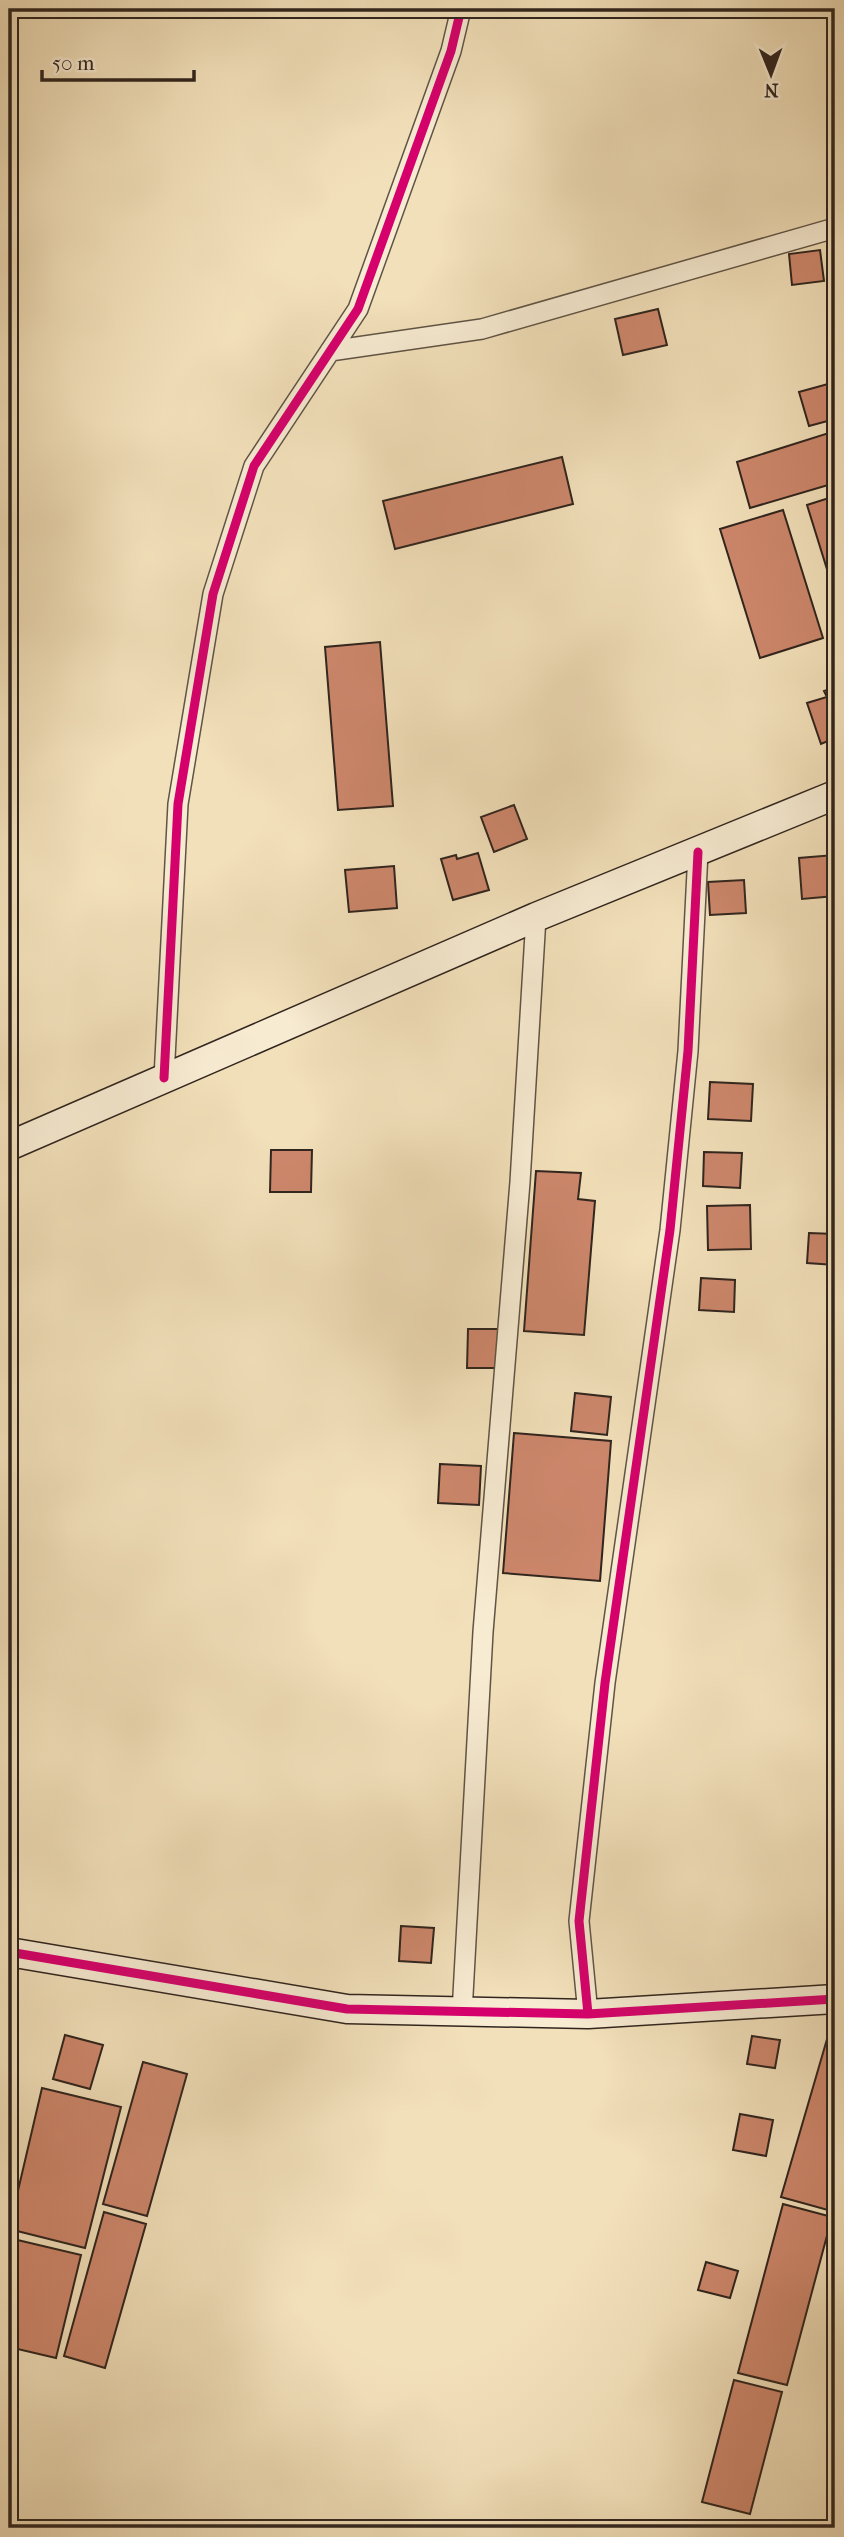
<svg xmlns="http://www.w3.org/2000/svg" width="844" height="2537" viewBox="0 0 844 2537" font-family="'IM FELL French Canon',serif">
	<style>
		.building { fill: #cd876c; stroke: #30251e; stroke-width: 2 }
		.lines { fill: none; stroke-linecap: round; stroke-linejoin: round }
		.street-casing { stroke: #605445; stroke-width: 22 }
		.secondary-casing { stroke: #30251e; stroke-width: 31 }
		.street { stroke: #f7ebd2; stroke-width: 19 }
		.secondary { stroke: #f7ebd2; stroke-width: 28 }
		.cycleway-casing { stroke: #f7ebd2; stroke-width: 13 }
		.cycleway { stroke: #d6006c; stroke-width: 9 }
	</style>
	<rect width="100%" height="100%" fill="#f2e0ba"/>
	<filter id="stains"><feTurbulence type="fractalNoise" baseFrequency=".00286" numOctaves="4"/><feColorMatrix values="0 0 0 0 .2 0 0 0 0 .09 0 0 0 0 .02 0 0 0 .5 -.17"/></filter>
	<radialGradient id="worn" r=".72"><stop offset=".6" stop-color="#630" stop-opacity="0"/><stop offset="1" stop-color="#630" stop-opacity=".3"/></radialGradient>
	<!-- building -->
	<path class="building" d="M 820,250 L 824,281 L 792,285 L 789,254 Z
		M 658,309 L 667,345 L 623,355 L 615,319 Z
		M 835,382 L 835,419 L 809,426 L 799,392 Z
		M 835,431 L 835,483 L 750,508 L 737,462 Z
		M 562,457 L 573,504 L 395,549 L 383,501 Z
		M 835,496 L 835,595 L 807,505 Z
		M 783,510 L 823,638 L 760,658 L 720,529 Z
		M 380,642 L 393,806 L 338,810 L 325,647 Z
		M 835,687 L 835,738 L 821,744 L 807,703 L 827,697 L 824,691 Z
		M 514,805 L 527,839 L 494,852 L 481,817 Z
		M 478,853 L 489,890 L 453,900 L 441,859 L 456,855 L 457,859 Z
		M 834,855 L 835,896 L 802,899 L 799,858 Z
		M 394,866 L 397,908 L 349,912 L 345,870 Z
		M 744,880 L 746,913 L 710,915 L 708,882 Z
		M 710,1082 L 753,1084 L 751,1121 L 708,1119 Z
		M 271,1150 L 312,1150 L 311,1192 L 270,1192 Z
		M 704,1152 L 742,1153 L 740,1188 L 703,1186 Z
		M 536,1171 L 581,1173 L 578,1199 L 595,1201 L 584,1335 L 524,1331 Z
		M 750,1205 L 751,1249 L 708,1250 L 707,1206 Z
		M 809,1233 L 835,1234 L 835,1265 L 807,1263 Z
		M 701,1278 L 735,1280 L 734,1312 L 699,1310 Z
		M 468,1329 L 499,1329 L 498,1368 L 467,1368 Z
		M 575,1393 L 611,1397 L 607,1435 L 571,1431 Z
		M 514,1433 L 611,1441 L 600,1581 L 503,1573 Z
		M 440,1464 L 481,1466 L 479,1505 L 438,1503 Z
		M 401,1926 L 434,1928 L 431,1963 L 399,1961 Z
		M 832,2022 L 835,2022 L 835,2212 L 781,2197 Z
		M 65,2035 L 103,2045 L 90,2089 L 53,2079 Z
		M 752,2036 L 780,2040 L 775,2068 L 747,2064 Z
		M 143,2062 L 187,2074 L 147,2216 L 103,2204 Z
		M 42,2088 L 121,2107 L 85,2248 L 9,2229 Z
		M 740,2114 L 773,2120 L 766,2156 L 733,2150 Z
		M 783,2204 L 832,2217 L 787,2385 L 738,2373 Z
		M 104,2212 L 146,2224 L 105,2368 L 64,2356 Z
		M 9,2238 L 81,2255 L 56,2358 L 9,2347 Z
		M 706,2262 L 738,2271 L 730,2298 L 698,2290 Z
		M 734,2380 L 782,2392 L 750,2514 L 702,2502 Z"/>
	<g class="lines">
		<!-- street casing -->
		<g class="street-casing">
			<path id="street" d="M 330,351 L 482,329 L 835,228
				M 164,1078 L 178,804 L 213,594 L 254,466 L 358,309 L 451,51 L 461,9
				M 462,2013 L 483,1632 L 520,1182 L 536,917
				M 588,2014 L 579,1921 L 605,1683 L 670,1230 L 688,1051 L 698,852"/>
		</g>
		<!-- secondary casing -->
		<g class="secondary-casing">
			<path id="secondary" d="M 9,1146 L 536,917 L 835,795
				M 9,1952 L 347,2009 L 588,2014 L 835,1999"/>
		</g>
		<!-- street -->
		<use href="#street" class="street"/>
		<!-- secondary -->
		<use href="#secondary" class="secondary"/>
		<!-- cycleway casing -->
		<g class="cycleway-casing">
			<path id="cycleway" d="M 164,1078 L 178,804 L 213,594 L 254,466 L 358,309 L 451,51 L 461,9
				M 9,1952 L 347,2009 L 588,2014 L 835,1999
				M 588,2014 L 579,1921 L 605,1683 L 670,1230 L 688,1051 L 698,852"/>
		</g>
		<!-- cycleway -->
		<use href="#cycleway" class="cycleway"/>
	</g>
	<!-- margin -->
	<rect width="844" height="2537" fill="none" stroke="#f2e0ba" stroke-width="35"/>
	<rect x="10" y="10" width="823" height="2516" fill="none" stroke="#30251e" stroke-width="3.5"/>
	<rect x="18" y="18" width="809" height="2502" fill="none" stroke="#30251e" stroke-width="2"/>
	<!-- north arrow -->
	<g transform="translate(771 74) rotate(179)" stroke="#f7ebd2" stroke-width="5" paint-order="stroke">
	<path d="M0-5L12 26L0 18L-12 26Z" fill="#30251e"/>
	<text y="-10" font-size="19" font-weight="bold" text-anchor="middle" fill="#30251e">N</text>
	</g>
	<!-- scale -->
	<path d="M42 70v10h152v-10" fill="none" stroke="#30251e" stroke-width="3.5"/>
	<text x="52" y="70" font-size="21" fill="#30251e" stroke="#f7ebd2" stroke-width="5" paint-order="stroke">50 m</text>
	<rect width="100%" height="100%" filter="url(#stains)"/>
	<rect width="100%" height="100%" fill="url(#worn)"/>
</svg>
